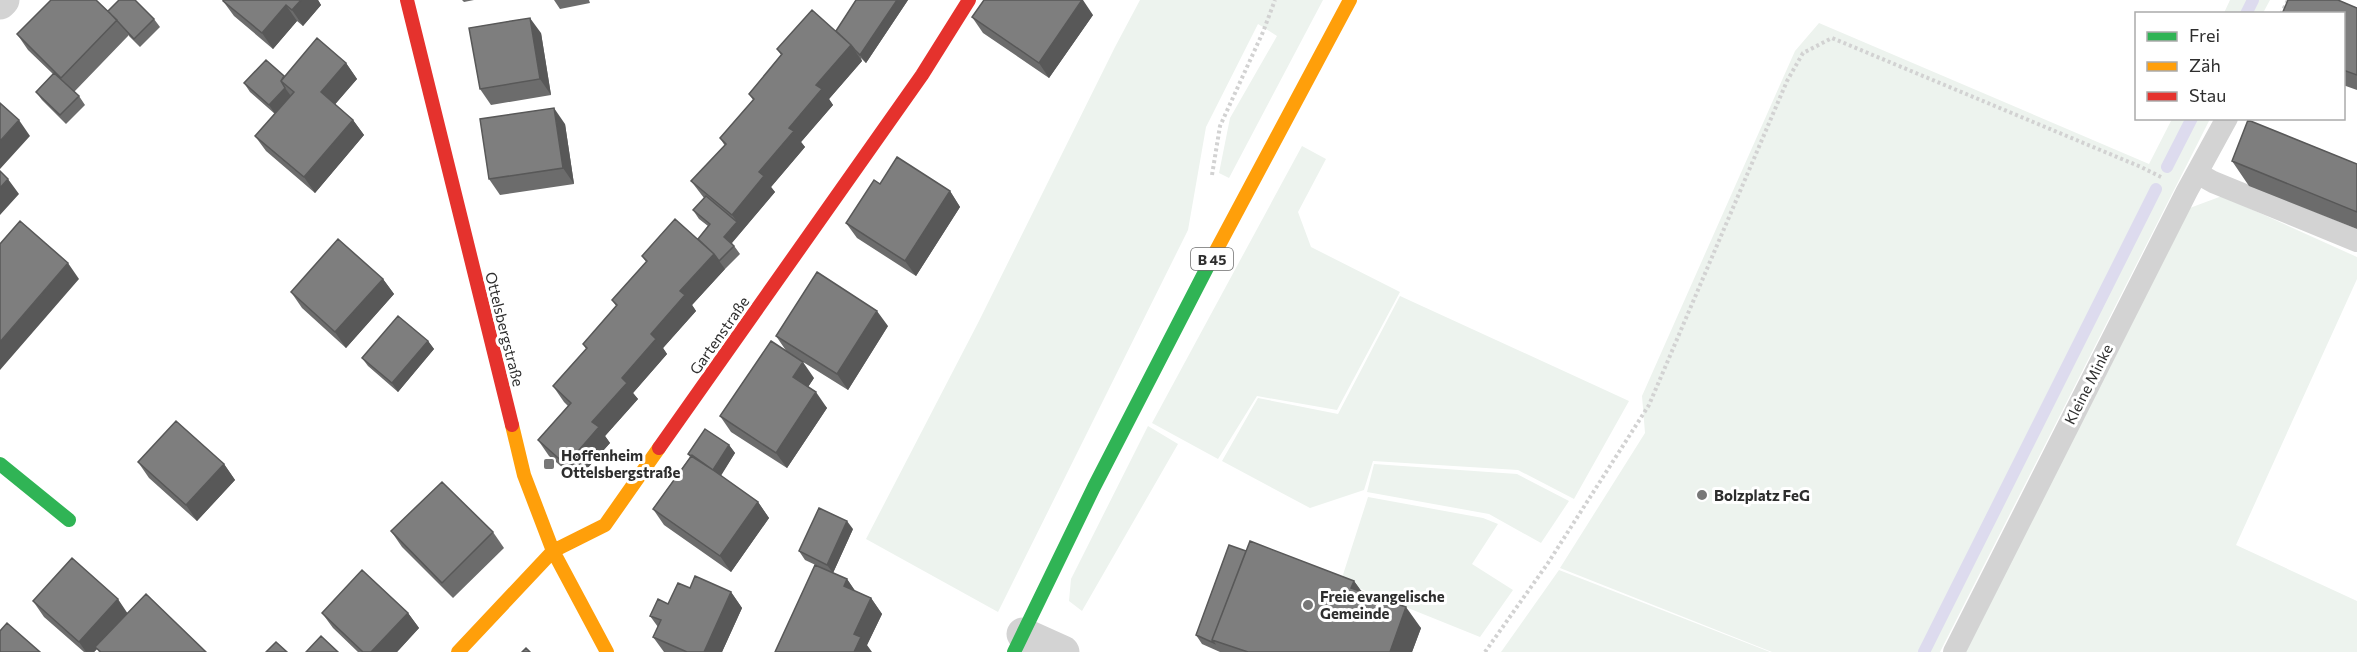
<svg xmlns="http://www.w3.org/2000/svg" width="2357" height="652" viewBox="0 0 2357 652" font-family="Commissioner,sans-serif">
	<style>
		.green { fill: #edf3ee }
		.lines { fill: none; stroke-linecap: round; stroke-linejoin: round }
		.stream { stroke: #dddbee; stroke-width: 12 }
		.path { stroke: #d2d2d2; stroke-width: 4; stroke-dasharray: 3 3; stroke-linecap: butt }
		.lane { stroke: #d3d3d3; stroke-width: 22 }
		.street { stroke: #d3d3d3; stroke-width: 33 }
		.fast { stroke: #30b455; stroke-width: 14 }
		.slow { stroke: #ff9f0a; stroke-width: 14 }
		.jam { stroke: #e5322d; stroke-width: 14 }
		.wall { fill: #6c6c6c }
		.shaded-wall { fill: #585858 }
		.building { fill: #7e7e7e; stroke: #585858; stroke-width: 1.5 }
		.poi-dot { fill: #777; stroke: #fff; stroke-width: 2 }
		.labels { text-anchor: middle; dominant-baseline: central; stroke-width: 6; stroke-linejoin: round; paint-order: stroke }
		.shield { fill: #fff; stroke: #6d6d6d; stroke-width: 1.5 }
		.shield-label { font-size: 14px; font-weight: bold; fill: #2e2e2e }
		.street-label { font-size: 15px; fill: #2e2e2e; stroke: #fff }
		.poi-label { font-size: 15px; font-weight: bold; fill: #2e2e2e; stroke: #fff; text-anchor: start }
	</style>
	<rect width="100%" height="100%" fill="#fff"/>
	<!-- green -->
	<path class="green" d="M 1140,0 L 1323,0 L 1229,178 L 1219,173 L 1230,118 L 1277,36 L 1258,24 L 1206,127 L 1188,230 L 998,612 L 866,539 L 979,321 L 1115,47 Z
		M 2230,0 L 2270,0 L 2263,13 L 2224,13 Z
		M 1819,23 L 2149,164 L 2172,119 L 2210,119 L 1940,652 L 1772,652 L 1560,568 L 1645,433 L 1642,396 L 1795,51 Z
		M 1302,146 L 1326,159 L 1298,212 L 1311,247 L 1400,292 L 1337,410 L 1257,396 L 1218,459 L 1152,423 Z
		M 2222,196 L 2357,257 L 2357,279 L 2236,545 L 2357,601 L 2357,652 L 1962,652 L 2187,209 Z
		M 1400,296 L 1629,401 L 1574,499 L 1518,470 L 1373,461 L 1364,490 L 1310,508 L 1222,461 L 1258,398 L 1338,414 Z
		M 1148,426 L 1178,444 L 1082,611 L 1069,601 L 1071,579 Z
		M 1374,464 L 1517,474 L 1569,501 L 1541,543 L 1489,514 L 1367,492 Z
		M 1368,497 L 1483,518 L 1498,524 L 1472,564 L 1513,590 L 1480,637 L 1341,581 Z
		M 1559,570 L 1770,652 L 1501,652 Z"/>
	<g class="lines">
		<!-- stream -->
		<path class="stream" d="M 2246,14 L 2253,0
			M 2167,167 L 2192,118
			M 1924,652 L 2156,189"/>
		<!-- path -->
		<path class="path" d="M 2281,14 L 2288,0
			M 1212,175 L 1220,126 L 1263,32 L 1275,0
			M 1485,652 L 1548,563 L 1649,405 L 1787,81 L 1803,53 L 1832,38 L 2141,167 L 2161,177"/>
		<!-- lane -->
		<path class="lane" d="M 2197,173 L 2213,182 L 2357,241
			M 1954,652 L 2187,191 L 2227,118"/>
		<!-- street -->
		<path class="street" d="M 0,3 L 3,0
			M 1023,634 L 1063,652"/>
		<!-- fast -->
		<path class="fast" d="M 0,464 L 69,520
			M 1014,652 L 1094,487 L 1210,262"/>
		<!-- slow -->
		<path class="slow" d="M 1210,262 L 1350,0
			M 512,425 L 524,475 L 553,551 L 607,652
			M 458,652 L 553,551 L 605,525 L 659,448"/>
		<!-- jam -->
		<path class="jam" d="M 407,0 L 512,425
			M 659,448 L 922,75 L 969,0"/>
	</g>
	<!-- wall -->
	<path class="wall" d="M 223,0 L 318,0 L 321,5 L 303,26 L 297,21 L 273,49 L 234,16 L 223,1 Z
		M 462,0 L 474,0 L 464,2 Z
		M 554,0 L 589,0 L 590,3 L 560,9 Z
		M 856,0 L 908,0 L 866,63 L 861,58 L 862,61 L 829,99 L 833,105 L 801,142 L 805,147 L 771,187 L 775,192 L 732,243 L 740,254 L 725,269 L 692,305 L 696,311 L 663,348 L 667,354 L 633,393 L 638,399 L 605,436 L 610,443 L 577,480 L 549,456 L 538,440 L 568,406 L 564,402 L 553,386 L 586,349 L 583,344 L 616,306 L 612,300 L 646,262 L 642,256 L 698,239 L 708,226 L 699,219 L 693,210 L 704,198 L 691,181 L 725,146 L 720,138 L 753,100 L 749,94 L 781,55 L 777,49 L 836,31 Z
		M 2345,3 L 2357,8 L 2357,90 L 2343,85 L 2343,14 Z
		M 108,11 L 154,19 L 160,27 L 140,47 L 128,35 L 128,36 L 74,92 L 79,96 L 85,105 L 66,124 L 42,100 L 36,92 L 53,74 L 28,50 L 17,34 Z
		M 1093,15 L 1049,78 L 983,33 L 972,17 Z
		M 541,33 L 551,95 L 491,105 L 480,89 Z
		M 346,63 L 357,79 L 335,104 L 353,120 L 364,135 L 315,193 L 266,151 L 255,136 L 275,114 L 250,92 L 244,83 L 284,76 Z
		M 565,124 L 574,184 L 500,195 L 489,179 Z
		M 2232,161 L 2357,164 L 2357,229 L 2249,186 Z
		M 880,184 L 950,191 L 960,207 L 916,276 L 857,238 L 846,223 Z
		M 383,279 L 394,294 L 346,348 L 302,308 L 291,292 Z
		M 888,326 L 848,390 L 787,352 L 776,336 Z
		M 428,341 L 434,349 L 398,392 L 368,366 L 362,358 Z
		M 814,378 L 808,387 L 827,408 L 787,468 L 731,432 L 720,416 Z
		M 729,445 L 735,453 L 720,476 L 758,502 L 769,518 L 731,572 L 664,525 L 653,509 L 690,457 L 688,454 Z
		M 138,462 L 224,464 L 235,480 L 197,521 L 149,478 Z
		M 853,529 L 833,573 L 847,579 L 855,591 L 871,598 L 882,614 L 867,645 L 775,652 L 822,568 L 805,560 L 799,551 Z
		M 391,531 L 493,532 L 504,548 L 453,598 L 402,547 Z
		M 1246,551 L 1354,581 L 1362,592 L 1421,628 L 1412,652 L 1220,652 L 1202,644 L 1196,635 Z
		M 690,588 L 731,592 L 742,608 L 722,652 L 664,652 L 653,637 L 658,627 L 650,616 L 668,604 Z
		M 33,601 L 128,613 L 206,652 L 99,652 L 97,649 L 94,652 L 84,652 L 44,617 Z
		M 322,613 L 408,613 L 419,628 L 397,652 L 358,652 L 333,628 Z"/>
	<!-- shaded-wall -->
	<path class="shaded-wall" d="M 301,0 L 318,0 L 321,5 L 303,26 L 292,10 Z
		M 897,0 L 908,0 L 866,63 L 860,55 Z
		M 1082,0 L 1083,0 L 1093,15 L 1049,78 L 1039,63 Z
		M 286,5 L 297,21 L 273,49 L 262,33 Z
		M 530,18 L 541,33 L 551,95 L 540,79 Z
		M 851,45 L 862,61 L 829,99 L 833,105 L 801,142 L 805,147 L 771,187 L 775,192 L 730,245 L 724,237 L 737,222 L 732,215 L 816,85 Z
		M 346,63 L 357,79 L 332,108 L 321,92 Z
		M 285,88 L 291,96 L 275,114 L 269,105 Z
		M 554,108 L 565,124 L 574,184 L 563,168 Z
		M 19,120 L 30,136 L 0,169 L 0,141 Z
		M 353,120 L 364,135 L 315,193 L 304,177 Z
		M 8,179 L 19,194 L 0,215 L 0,188 Z
		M 950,191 L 960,207 L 916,276 L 905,261 Z
		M 714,254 L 725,269 L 692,305 L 696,311 L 663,348 L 667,354 L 633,393 L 638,399 L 605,436 L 610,443 L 577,480 L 566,465 L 592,422 L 680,291 Z
		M 68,263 L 79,279 L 0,370 L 0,342 Z
		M 383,279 L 394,294 L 346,348 L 335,332 Z
		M 877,311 L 888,326 L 848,390 L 837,374 Z
		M 428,341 L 434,349 L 398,392 L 392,383 Z
		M 803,362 L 814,378 L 804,393 L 793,377 Z
		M 816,392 L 827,408 L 787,468 L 776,453 Z
		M 729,445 L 735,453 L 719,479 L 713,470 Z
		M 224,464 L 235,480 L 197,521 L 186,505 Z
		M 758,502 L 769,518 L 731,572 L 720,556 Z
		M 847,521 L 853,529 L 833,573 L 827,565 Z
		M 847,579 L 858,595 L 844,586 Z
		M 1354,581 L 1369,602 L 1351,588 Z
		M 731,592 L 742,608 L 722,652 L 704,652 Z
		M 871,598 L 882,614 L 867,645 L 872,652 L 854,652 L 854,634 Z
		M 118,599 L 128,614 L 95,647 L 97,649 L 94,652 L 86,652 L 79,642 Z
		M 1406,607 L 1421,628 L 1412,652 L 1390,652 Z
		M 408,613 L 419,628 L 397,652 L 371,652 Z"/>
	<!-- building -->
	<path class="building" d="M 51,0 L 96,0 L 117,20 L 61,78 L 17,34 Z
		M 119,0 L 135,0 L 154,19 L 134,39 L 108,11 Z
		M 223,0 L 301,0 L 292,10 L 286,5 L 262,33 L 223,1 Z
		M 856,0 L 897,0 L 860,55 L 855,50 L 851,45 L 836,31 Z
		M 984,0 L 1082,0 L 1039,63 L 972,17 Z
		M 2288,0 L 2338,0 L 2357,8 L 2357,75 L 2343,70 L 2343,14 L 2282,14 Z
		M 812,10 L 851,45 L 816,85 L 822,89 L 789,128 L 794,131 L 759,172 L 764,176 L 732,215 L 691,181 L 726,144 L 720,138 L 754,99 L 749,94 L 782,54 L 777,49 Z
		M 530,18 L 540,79 L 480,89 L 469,28 Z
		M 317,38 L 346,63 L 321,92 L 353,120 L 304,177 L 255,136 L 294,92 L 281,81 Z
		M 266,60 L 284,76 L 281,81 L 285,88 L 269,105 L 244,83 Z
		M 54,73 L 79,96 L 60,115 L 36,92 Z
		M 0,103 L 19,120 L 0,141 Z
		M 554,108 L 563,168 L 489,179 L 480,119 Z
		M 2248,120 L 2357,164 L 2357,212 L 2232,161 Z
		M 897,157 L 950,191 L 905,261 L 846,223 L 874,180 L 880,184 Z
		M 0,171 L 8,179 L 0,188 Z
		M 706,196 L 737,222 L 724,237 L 734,246 L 719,261 L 714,254 L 698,239 L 710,224 L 693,210 Z
		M 675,219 L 714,254 L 680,291 L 685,295 L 651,334 L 656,339 L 622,378 L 627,383 L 592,422 L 599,427 L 566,465 L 538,440 L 571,403 L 553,386 L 587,348 L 583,344 L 617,305 L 612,300 L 647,261 L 642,256 Z
		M 20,221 L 68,263 L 0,342 L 0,244 Z
		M 338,239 L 383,279 L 335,332 L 291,292 Z
		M 817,272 L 877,311 L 837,374 L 776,336 Z
		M 398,316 L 428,341 L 392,383 L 362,358 Z
		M 771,341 L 803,362 L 793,377 L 816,392 L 776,453 L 720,416 Z
		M 176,421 L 224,464 L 186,505 L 138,462 Z
		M 705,429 L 729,445 L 713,470 L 688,454 Z
		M 692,455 L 758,502 L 720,556 L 653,509 Z
		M 442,482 L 493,532 L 442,583 L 391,531 Z
		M 819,508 L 847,521 L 827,565 L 799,551 Z
		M 1250,541 L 1354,581 L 1351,588 L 1406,607 L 1390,652 L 1248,652 L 1212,640 Z
		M 1229,545 L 1246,551 L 1212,640 L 1214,643 L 1196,635 Z
		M 72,558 L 118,599 L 79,642 L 33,601 Z
		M 815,565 L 847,579 L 844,586 L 871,598 L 854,634 L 861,637 L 854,652 L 775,652 Z
		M 362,570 L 408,613 L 371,652 L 363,652 L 322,613 Z
		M 695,576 L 731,592 L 704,652 L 687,652 L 653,637 L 661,620 L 650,616 L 658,599 L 668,604 L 678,583 L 690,588 Z
		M 146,594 L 206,652 L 101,652 L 95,647 Z
		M 7,623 L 40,652 L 0,652 L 0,631 Z
		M 321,636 L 338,652 L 306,652 Z
		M 276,642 L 287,652 L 266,652 Z
		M 526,648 L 530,652 L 522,652 Z"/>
	<!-- markers -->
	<g class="poi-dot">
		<rect x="543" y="458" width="12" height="12" rx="3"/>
		<circle cx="1702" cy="495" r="6"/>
		<circle cx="1308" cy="605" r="6"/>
	</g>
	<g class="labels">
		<!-- shield labels -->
		<rect class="shield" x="1191" y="248" width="42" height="22" rx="4.5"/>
		<g class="shield-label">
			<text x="1212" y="259">B 45</text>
		</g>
		<!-- street labels -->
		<g class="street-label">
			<text transform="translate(505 329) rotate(76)">Ottelsbergstraße</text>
			<text transform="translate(719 335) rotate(-55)">Gartenstraße</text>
			<text transform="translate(2088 384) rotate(-63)">Kleine Minke</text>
		</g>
		<!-- poi labels -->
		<g class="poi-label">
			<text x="561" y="455">Hoffenheim<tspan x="561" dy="17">Ottelsbergstraße</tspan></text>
			<text x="1714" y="495">Bolzplatz FeG</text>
			<text x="1320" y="596">Freie evangelische<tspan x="1320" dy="17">Gemeinde</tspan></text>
		</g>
	</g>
	<!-- legend -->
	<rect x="2135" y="12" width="210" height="108" fill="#ffffff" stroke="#ababab" stroke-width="1.5"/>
	<rect x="2147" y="32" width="30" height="9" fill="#30b455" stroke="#ababab" stroke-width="1.5"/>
	<text x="2189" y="42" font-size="18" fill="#2e2e2e">Frei</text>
	<rect x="2147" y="62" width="30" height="9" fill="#ff9f0a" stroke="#ababab" stroke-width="1.5"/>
	<text x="2189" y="72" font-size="18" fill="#2e2e2e">Zäh</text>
	<rect x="2147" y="92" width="30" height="9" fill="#e5322d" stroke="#ababab" stroke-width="1.5"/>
	<text x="2189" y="102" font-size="18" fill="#2e2e2e">Stau</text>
</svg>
